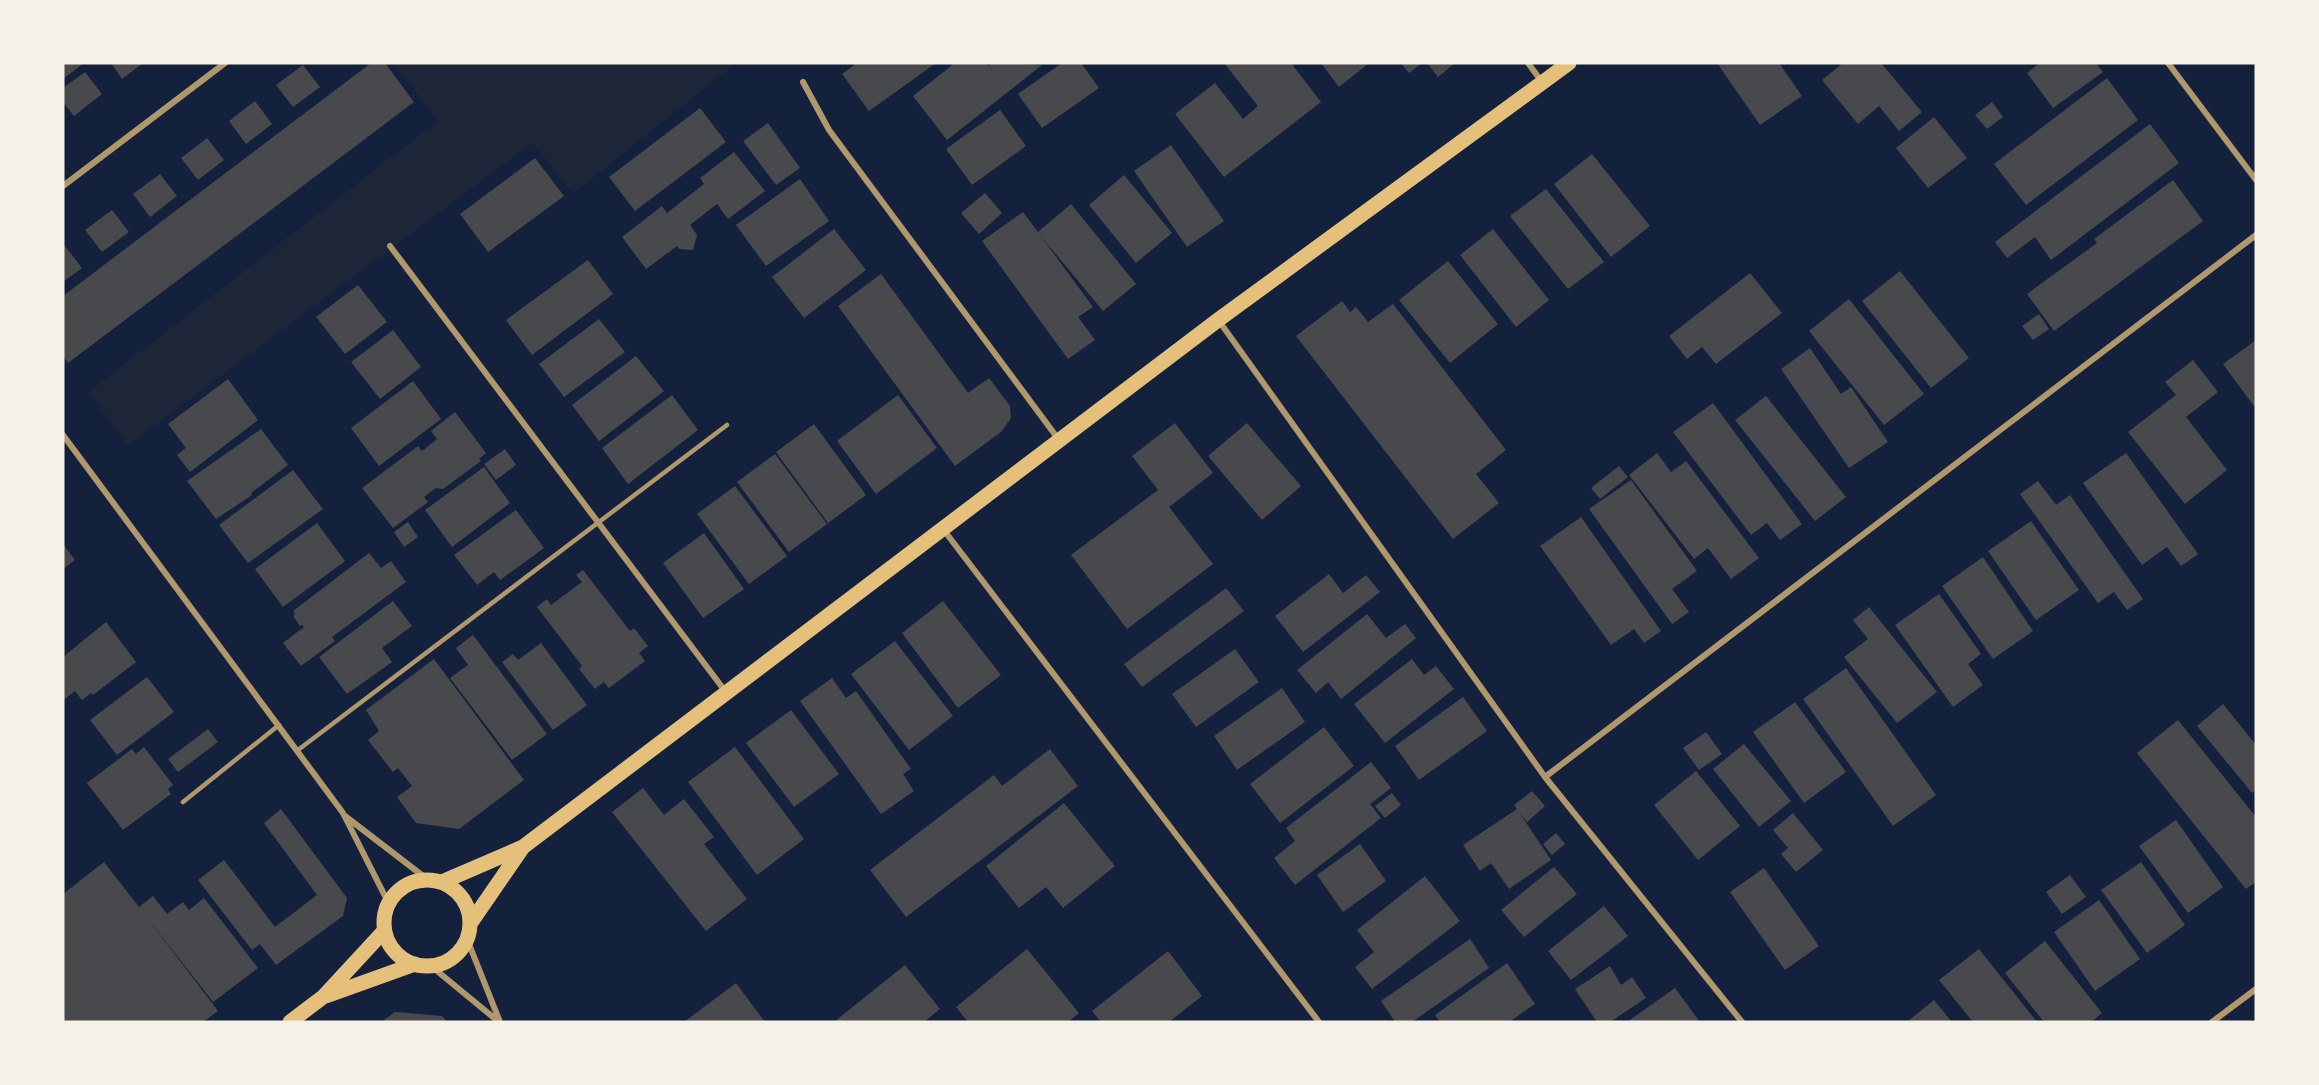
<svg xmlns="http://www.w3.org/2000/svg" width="2319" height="1085" viewBox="0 0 2319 1085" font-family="Overpass,sans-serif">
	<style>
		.green { fill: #1d2539 }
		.building { fill: #48494c }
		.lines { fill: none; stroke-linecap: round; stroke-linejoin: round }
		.service { stroke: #b1986c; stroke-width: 4.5 }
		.minor { stroke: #b1986c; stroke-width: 6 }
		.primary { stroke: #e5c07b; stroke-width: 15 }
	</style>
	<rect width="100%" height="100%" fill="#14213d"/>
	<!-- green -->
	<path class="green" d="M 393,63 L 736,63 L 573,194 L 532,143 L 128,446 L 88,392 L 438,121 Z"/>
	<!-- building -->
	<path class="building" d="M 63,63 L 84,63 L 63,79 Z
		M 111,63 L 143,63 L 122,79 Z
		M 371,63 L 385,63 L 414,102 L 68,363 L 63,356 L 63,296 Z
		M 857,63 L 936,63 L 869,111 L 842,74 Z
		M 955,63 L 986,63 L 988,66 L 993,63 L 1042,65 L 947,140 L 913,96 Z
		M 1062,63 L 1081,63 L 1099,88 L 1042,128 L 1018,94 Z
		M 1224,63 L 1291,63 L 1321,102 L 1224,177 L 1175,114 L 1215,83 L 1243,119 L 1258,106 Z
		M 1321,63 L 1369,63 L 1339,87 Z
		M 1401,63 L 1422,63 L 1409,73 Z
		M 1427,63 L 1455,63 L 1438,77 Z
		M 1717,63 L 1779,63 L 1802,96 L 1760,125 Z
		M 1843,63 L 1881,63 L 1922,112 L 1899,131 L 1879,106 L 1858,124 L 1822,80 Z
		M 2040,63 L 2096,63 L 2103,72 L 2053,108 L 2027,73 Z
		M 303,65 L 320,87 L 293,107 L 276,85 Z
		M 85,72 L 102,94 L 74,116 L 63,102 L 63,88 Z
		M 2107,78 L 2138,120 L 2026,205 L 1994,164 Z
		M 255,101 L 272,124 L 246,144 L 229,121 Z
		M 1992,102 L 2003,117 L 1987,129 L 1975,115 Z
		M 700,108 L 726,142 L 635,211 L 609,177 Z
		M 1000,110 L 1026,146 L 972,185 L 946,149 Z
		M 1934,117 L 1967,158 L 1928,188 L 1896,148 Z
		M 768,123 L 800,168 L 776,185 L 743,141 Z
		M 2150,124 L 2179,163 L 2051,260 L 2035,237 L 2007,258 L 1995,242 Z
		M 207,138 L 224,160 L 198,180 L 181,158 Z
		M 1171,145 L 1224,221 L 1187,247 L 1134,171 Z
		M 734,152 L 765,191 L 728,219 L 717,204 L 690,225 L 697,235 L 693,250 L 679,249 L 677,246 L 646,269 L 622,237 L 662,206 L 667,213 L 704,184 L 700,178 Z
		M 1592,154 L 1650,226 L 1611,257 L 1554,184 Z
		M 535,158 L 564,196 L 488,252 L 460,214 Z
		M 160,174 L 177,196 L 150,217 L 133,194 Z
		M 1124,175 L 1172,233 L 1136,263 L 1089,205 Z
		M 800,179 L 829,221 L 766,266 L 736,225 Z
		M 2173,180 L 2203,221 L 2054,331 L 2027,294 L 2097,243 L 2094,239 Z
		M 1546,189 L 1604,262 L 1568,289 L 1510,216 Z
		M 985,193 L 1002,213 L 979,234 L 961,213 Z
		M 1071,204 L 1136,284 L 1103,311 L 1040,235 L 1093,307 L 1078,317 L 1095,340 L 1068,359 L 982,241 L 1023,212 L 1038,232 Z
		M 112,210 L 129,232 L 102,252 L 85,230 Z
		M 834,229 L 866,270 L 804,318 L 772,277 Z
		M 1493,229 L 1549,300 L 1516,327 L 1460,255 Z
		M 65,246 L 82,268 L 63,282 L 63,248 Z
		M 588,260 L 613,294 L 532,355 L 506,320 Z
		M 1448,261 L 1498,324 L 1450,363 L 1399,300 Z
		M 1900,271 L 1969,358 L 1931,388 L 1862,301 Z
		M 1750,273 L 1782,313 L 1716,364 L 1702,347 L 1687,359 L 1669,336 Z
		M 881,274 L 968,393 L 989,378 L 1010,406 L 1011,418 L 1001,432 L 955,466 L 838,306 Z
		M 358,285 L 387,322 L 345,354 L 316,317 Z
		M 1849,299 L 1924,394 L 1884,425 L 1809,331 Z
		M 1342,301 L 1350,312 L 1356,307 L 1368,322 L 1393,304 L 1506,450 L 1476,474 L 1499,503 L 1453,539 L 1296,336 Z
		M 2039,314 L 2049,329 L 2033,340 L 2022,326 Z
		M 599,319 L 625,352 L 564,397 L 539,364 Z
		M 393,330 L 421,367 L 380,399 L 351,362 Z
		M 2256,340 L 2256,409 L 2223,364 Z
		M 1810,348 L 1841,394 L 1851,387 L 1888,442 L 1849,468 L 1781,369 Z
		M 636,356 L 664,391 L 599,441 L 572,405 Z
		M 2193,360 L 2218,392 L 2186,417 L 2227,470 L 2185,504 L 2128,432 L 2176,395 L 2165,382 Z
		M 228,379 L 258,420 L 190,472 L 177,455 L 186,448 L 168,424 Z
		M 413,381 L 441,419 L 379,466 L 351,428 Z
		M 672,395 L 698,430 L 628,484 L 602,448 Z
		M 898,395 L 937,448 L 876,494 L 837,441 Z
		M 1766,396 L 1846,497 L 1815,521 L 1735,420 Z
		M 1713,403 L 1802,524 L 1780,540 L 1767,523 L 1751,535 L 1673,432 Z
		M 455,412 L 486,453 L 479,459 L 481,461 L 443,489 L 436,488 L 424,497 L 428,502 L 393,528 L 362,488 L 418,446 L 422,451 L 437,439 L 431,431 Z
		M 1175,423 L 1213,473 L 1169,507 L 1213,564 L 1127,629 L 1071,555 L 1158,490 L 1132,456 Z
		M 1247,423 L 1301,486 L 1262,520 L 1208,456 Z
		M 814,424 L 866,495 L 828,523 L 776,452 Z
		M 261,429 L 288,465 L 251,493 L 252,495 L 216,519 L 187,481 Z
		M 505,449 L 516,465 L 496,480 L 484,464 Z
		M 1657,453 L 1671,472 L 1686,461 L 1759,558 L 1731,579 L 1708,548 L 1694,559 L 1629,475 Z
		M 2126,453 L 2198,554 L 2181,566 L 2167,547 L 2142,565 L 2083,483 Z
		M 775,454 L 827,524 L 789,552 L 737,482 Z
		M 1619,466 L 1628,477 L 1600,499 L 1591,488 Z
		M 484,467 L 510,503 L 452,547 L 425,510 Z
		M 293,470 L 323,509 L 248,563 L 219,525 Z
		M 1631,480 L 1697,571 L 1672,589 L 1689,612 L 1672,624 L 1589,509 Z
		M 2038,481 L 2056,505 L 2070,495 L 2143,599 L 2127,610 L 2114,592 L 2098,603 L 2020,494 Z
		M 735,486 L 787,556 L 749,584 L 697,514 Z
		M 516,510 L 544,548 L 500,580 L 494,572 L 477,585 L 454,555 Z
		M 1581,517 L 1661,631 L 1644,643 L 1634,629 L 1611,645 L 1540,546 Z
		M 2031,521 L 2079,590 L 2036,620 L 1988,551 Z
		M 408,522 L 418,537 L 404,547 L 394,532 Z
		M 317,523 L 345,561 L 283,607 L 255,569 Z
		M 704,533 L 744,589 L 703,618 L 663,563 Z
		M 63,544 L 75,560 L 63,569 Z
		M 369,553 L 381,568 L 391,561 L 406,582 L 332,637 L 335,641 L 301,666 L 283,643 L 304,627 L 302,625 L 300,626 L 293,616 L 295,614 L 293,611 Z
		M 1983,557 L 2033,631 L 1993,659 L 1942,586 Z
		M 583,570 L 630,631 L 634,628 L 648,646 L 639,653 L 645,661 L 609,688 L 604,682 L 595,689 L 579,669 L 582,666 L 537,607 L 547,599 L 551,605 L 582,582 L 576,575 Z
		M 1329,574 L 1343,593 L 1366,575 L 1380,592 L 1303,652 L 1275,616 Z
		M 1226,588 L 1244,611 L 1142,687 L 1124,664 Z
		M 1939,594 L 1981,654 L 1968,664 L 1983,685 L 1953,707 L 1895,625 Z
		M 393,601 L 412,626 L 382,648 L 392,662 L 347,694 L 319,657 Z
		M 943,601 L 1001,675 L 958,708 L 902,633 Z
		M 1869,607 L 1937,692 L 1897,723 L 1844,657 L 1868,639 L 1853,620 Z
		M 1367,614 L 1386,638 L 1405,624 L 1416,638 L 1341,699 L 1328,682 L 1316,693 L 1297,670 Z
		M 106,622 L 136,662 L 93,695 L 91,693 L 82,700 L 75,691 L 63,700 L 63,657 Z
		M 473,635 L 547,734 L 512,760 L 450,678 L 468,665 L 456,648 Z
		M 895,641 L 953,716 L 909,750 L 851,674 Z
		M 541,643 L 587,705 L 553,730 L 502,662 L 513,654 L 518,660 Z
		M 1235,649 L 1259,682 L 1196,727 L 1172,694 Z
		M 434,659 L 524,780 L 459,829 L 416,823 L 397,797 L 412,786 L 398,768 L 393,772 L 368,740 L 379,731 L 366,710 Z
		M 1412,659 L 1424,675 L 1436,666 L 1454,689 L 1385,743 L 1354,704 Z
		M 1846,668 L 1936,795 L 1893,826 L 1803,699 Z
		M 147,677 L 174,712 L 117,755 L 90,720 Z
		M 832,678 L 846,698 L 856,691 L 911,769 L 903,774 L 914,791 L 881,814 L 800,701 Z
		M 1282,688 L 1305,722 L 1237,770 L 1214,736 Z
		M 1463,697 L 1487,731 L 1419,780 L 1395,746 Z
		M 1795,702 L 1846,772 L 1804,803 L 1753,732 Z
		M 2223,704 L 2256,745 L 2256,790 L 2252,793 L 2197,726 Z
		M 791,710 L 839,774 L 794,807 L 746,743 Z
		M 2178,720 L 2256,817 L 2256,882 L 2246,889 L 2137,753 Z
		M 1324,727 L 1354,766 L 1280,823 L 1250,784 Z
		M 208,729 L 218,742 L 178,772 L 168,759 Z
		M 1706,732 L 1722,754 L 1699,770 L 1683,748 Z
		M 1744,744 L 1791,801 L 1759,827 L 1713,769 Z
		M 144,747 L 173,785 L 168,789 L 171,794 L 123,830 L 87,783 L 132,749 L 136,754 Z
		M 735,747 L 804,839 L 757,875 L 688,782 Z
		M 1050,749 L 1078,786 L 906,917 L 870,870 L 994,775 L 1002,786 Z
		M 1371,762 L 1391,788 L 1370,804 L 1381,818 L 1295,885 L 1274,858 L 1295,841 L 1286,828 Z
		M 1696,771 L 1740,826 L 1698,860 L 1654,805 Z
		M 643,788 L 664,815 L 684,799 L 714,837 L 704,844 L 747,899 L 706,931 L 612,812 Z
		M 1532,791 L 1545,806 L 1527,822 L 1519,812 L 1551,860 L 1509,889 L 1491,863 L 1480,871 L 1463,845 L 1517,809 L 1514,805 Z
		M 1392,793 L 1401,805 L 1385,818 L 1375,806 Z
		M 1064,803 L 1115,866 L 1063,908 L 1046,887 L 1019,908 L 986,866 Z
		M 281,809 L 347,898 L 343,916 L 276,965 L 260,944 L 252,950 L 198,880 L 224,860 L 275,927 L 317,895 L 264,823 Z
		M 1793,813 L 1823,850 L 1796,872 L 1781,854 L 1788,848 L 1773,830 Z
		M 2176,820 L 2223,887 L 2188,913 L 2139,846 Z
		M 1556,833 L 1565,844 L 1552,855 L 1543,844 Z
		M 1360,844 L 1386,881 L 1343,912 L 1317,875 Z
		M 104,862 L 139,907 L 153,896 L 167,914 L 183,902 L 189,910 L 204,898 L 258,968 L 213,1002 L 145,915 L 218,1011 L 203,1022 L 63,1022 L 63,894 Z
		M 2141,862 L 2185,925 L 2147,953 L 2101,890 Z
		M 1554,867 L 1577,894 L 1524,937 L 1501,910 Z
		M 1764,868 L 1819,946 L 1785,970 L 1730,892 Z
		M 2070,875 L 2086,897 L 2062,914 L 2046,892 Z
		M 1425,876 L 1460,921 L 1372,989 L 1355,967 L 1374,952 L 1357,930 Z
		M 2099,900 L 2140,959 L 2095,991 L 2054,932 Z
		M 1604,906 L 1628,936 L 1571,980 L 1548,951 Z
		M 1470,939 L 1489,968 L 1412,1022 L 1395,1022 L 1381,1001 Z
		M 2045,941 L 2102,1013 L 2091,1022 L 2044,1022 L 2005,973 Z
		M 1027,949 L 1079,1013 L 1068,1022 L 968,1022 L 956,1007 Z
		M 1979,949 L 2037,1022 L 1973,1022 L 1939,980 Z
		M 1168,951 L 1202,996 L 1169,1022 L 1101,1022 L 1092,1011 Z
		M 1507,963 L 1535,1004 L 1509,1022 L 1440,1022 L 1435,1015 Z
		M 905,965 L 940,1009 L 924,1022 L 834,1022 Z
		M 1610,966 L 1621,985 L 1632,977 L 1646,998 L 1610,1022 L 1597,1022 L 1575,989 Z
		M 736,983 L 765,1022 L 684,1022 Z
		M 1675,988 L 1700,1022 L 1627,1022 Z
		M 1934,1000 L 1952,1022 L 1907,1022 Z
		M 395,1012 L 442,1016 L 447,1022 L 381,1022 Z"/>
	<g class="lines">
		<!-- service -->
		<path class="service" d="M 298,750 L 727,425
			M 183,802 L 279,725"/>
		<!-- minor -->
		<path class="minor" d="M 1528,63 L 1542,82
			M 2168,63 L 2256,180
			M 803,82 L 829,130 L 1059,440
			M 63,186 L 225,63
			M 390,246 L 725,691
			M 1219,321 L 1545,777 L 1742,1022
			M 63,435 L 343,813 L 388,902
			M 943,529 L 1319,1022
			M 1545,777 L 2256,235
			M 345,816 L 427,879
			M 467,939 L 500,1022
			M 431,966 L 499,1022
			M 2212,1022 L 2256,989"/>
		<!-- primary -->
		<path class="primary" d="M384 923a43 43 0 1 1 86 0a43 43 0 1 1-86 0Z
			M 442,882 L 523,847 L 1218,320 L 1569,63
			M 470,924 L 523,847
			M 326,996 L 415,964
			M 290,1022 L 323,997 L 384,931"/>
	</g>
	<!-- border -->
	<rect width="2319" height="1085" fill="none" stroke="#f6f1e7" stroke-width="129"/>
</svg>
